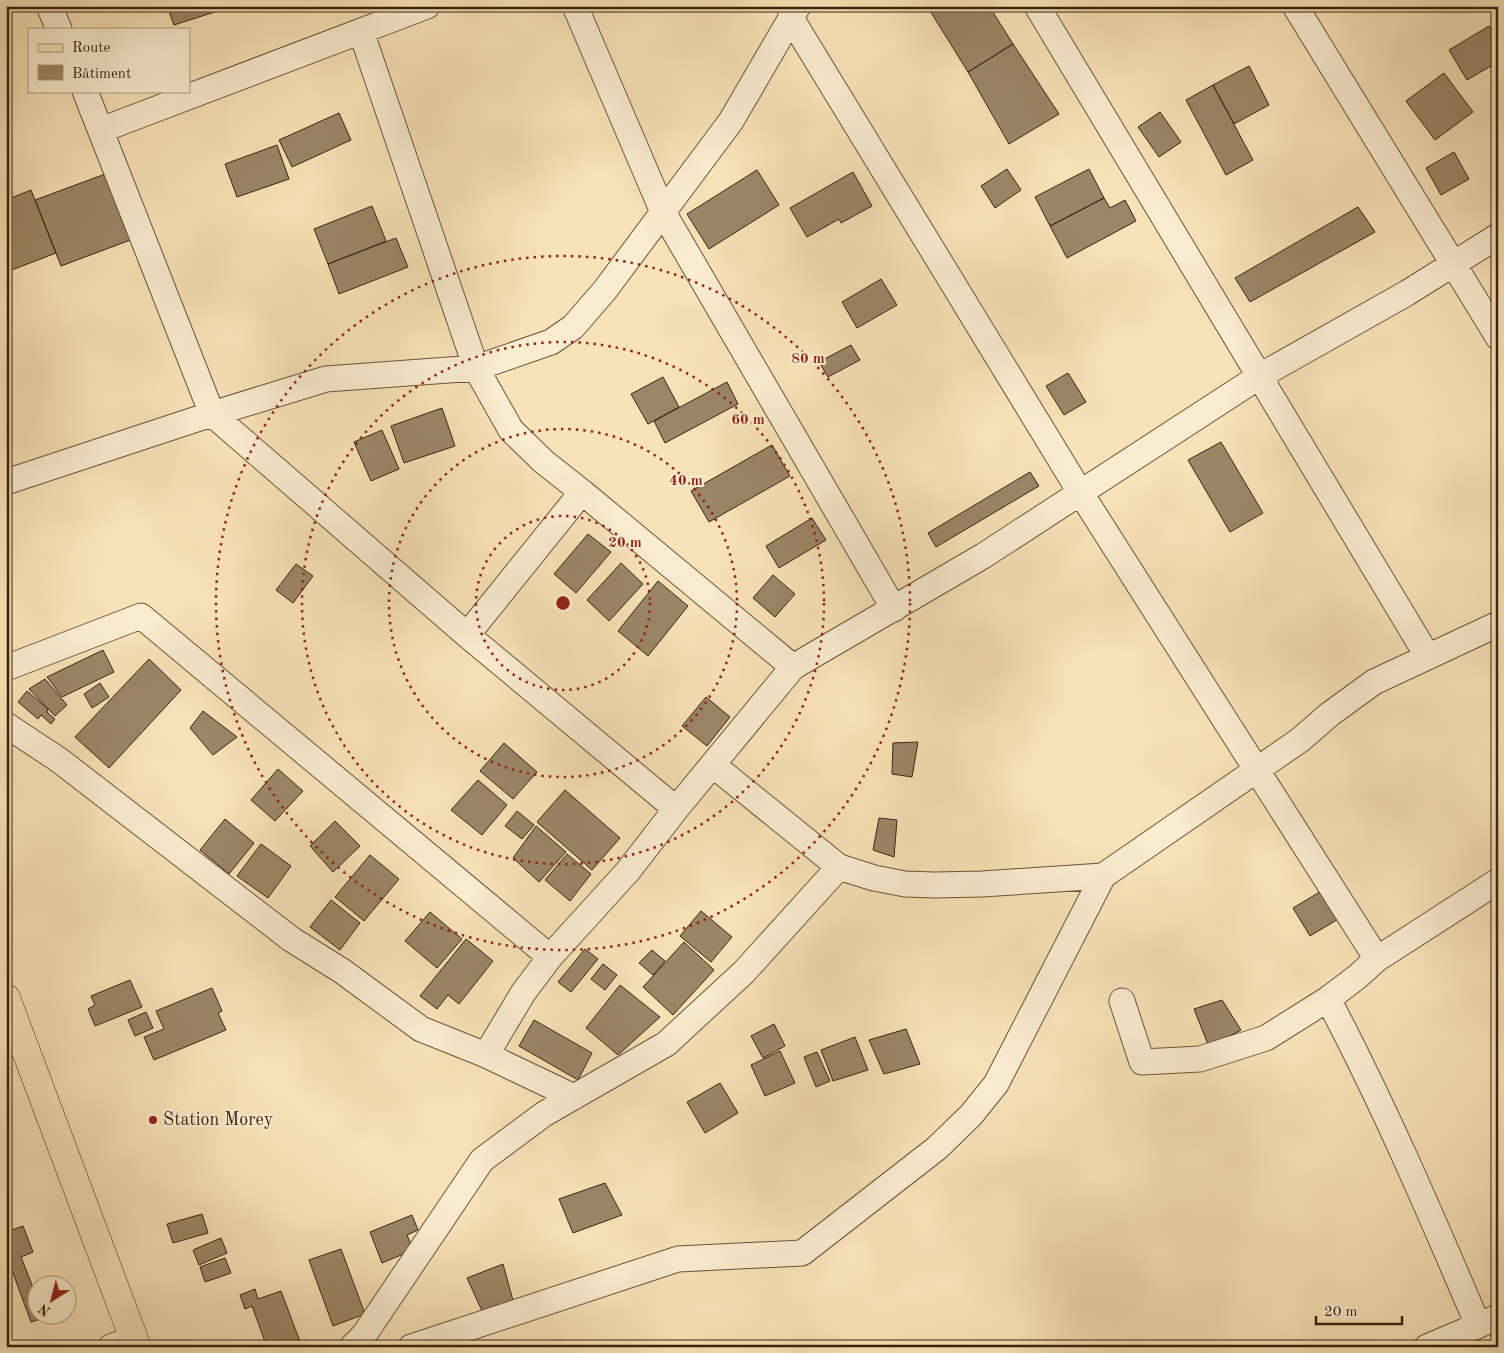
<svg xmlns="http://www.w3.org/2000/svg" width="1504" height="1353" viewBox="0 0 1504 1353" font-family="'Old Standard TT',serif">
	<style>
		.building { fill: #9c8668; stroke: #392313 }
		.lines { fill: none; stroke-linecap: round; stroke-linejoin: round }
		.street-casing { stroke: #69533c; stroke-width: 27 }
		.primary-casing { stroke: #392313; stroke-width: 29 }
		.street { stroke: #faecd0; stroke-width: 25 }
		.primary { stroke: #f8e2b7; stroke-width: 28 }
		.ring { fill: none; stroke: #8f2418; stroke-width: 2.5; stroke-dasharray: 2.5 5 }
		.poi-dot { fill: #8f2418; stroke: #faecd0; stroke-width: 2 }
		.labels { text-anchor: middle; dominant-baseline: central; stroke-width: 4; stroke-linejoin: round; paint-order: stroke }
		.poi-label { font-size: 18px; fill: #392313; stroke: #faecd0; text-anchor: start }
		.centre { fill: #8f2418; stroke: #faecd0; stroke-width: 2.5 }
		.ring-label { font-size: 15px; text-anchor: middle; font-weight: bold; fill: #8f2418; stroke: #faecd0; stroke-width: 4; stroke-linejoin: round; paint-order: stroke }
	</style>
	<rect width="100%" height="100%" fill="#f8e2b7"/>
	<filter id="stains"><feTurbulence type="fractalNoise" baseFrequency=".004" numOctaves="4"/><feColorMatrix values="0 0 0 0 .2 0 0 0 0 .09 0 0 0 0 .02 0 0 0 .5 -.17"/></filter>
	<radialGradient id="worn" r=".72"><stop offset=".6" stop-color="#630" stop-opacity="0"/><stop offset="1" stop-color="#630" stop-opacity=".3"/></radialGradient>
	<!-- building -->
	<path class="building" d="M 167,6 L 223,6 L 224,9 L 174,25 Z
		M 927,6 L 989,6 L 1013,44 L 968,72 Z
		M 1489,26 L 1498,40 L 1498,62 L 1467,80 L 1449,50 Z
		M 1013,44 L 1059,114 L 1009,144 L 968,72 Z
		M 1249,66 L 1269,105 L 1234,124 L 1213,85 Z
		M 1444,73 L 1473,112 L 1435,140 L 1406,101 Z
		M 1213,85 L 1253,160 L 1226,175 L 1186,100 Z
		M 1160,112 L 1181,142 L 1159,157 L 1138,127 Z
		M 339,113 L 351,140 L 292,167 L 279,140 Z
		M 277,145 L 289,179 L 237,197 L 225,164 Z
		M 1454,152 L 1469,179 L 1441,195 L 1426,168 Z
		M 1007,169 L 1021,190 L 995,208 L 981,186 Z
		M 1089,169 L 1104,198 L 1050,226 L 1035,197 Z
		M 757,170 L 779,205 L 709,249 L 687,214 Z
		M 853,172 L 872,206 L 841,223 L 839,219 L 807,237 L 790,208 Z
		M 108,173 L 133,239 L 61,266 L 35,200 Z
		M 31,190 L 56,253 L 9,271 L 6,263 L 6,200 Z
		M 1104,198 L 1110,208 L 1125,200 L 1136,221 L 1067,258 L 1050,226 Z
		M 372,206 L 386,241 L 328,264 L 314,229 Z
		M 1358,207 L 1375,232 L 1250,302 L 1235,278 Z
		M 396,238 L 408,267 L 339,294 L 328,264 Z
		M 881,279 L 897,305 L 857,328 L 842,302 Z
		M 851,345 L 860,360 L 828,377 L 819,362 Z
		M 1068,373 L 1086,402 L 1064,415 L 1046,386 Z
		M 663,377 L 679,407 L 648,424 L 631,394 Z
		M 727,382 L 738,404 L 665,443 L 654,421 Z
		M 442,408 L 455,446 L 404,463 L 391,426 Z
		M 382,430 L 399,469 L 371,481 L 354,442 Z
		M 1221,442 L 1263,513 L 1230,532 L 1188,460 Z
		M 772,445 L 790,476 L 709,522 L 691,491 Z
		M 1030,472 L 1039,486 L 936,547 L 928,533 Z
		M 812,518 L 826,540 L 779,568 L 766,546 Z
		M 588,534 L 611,552 L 576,593 L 554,574 Z
		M 621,563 L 643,584 L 609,621 L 587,600 Z
		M 296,564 L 313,576 L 293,603 L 276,590 Z
		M 773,575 L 795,594 L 775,617 L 753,598 Z
		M 658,581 L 688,606 L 648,656 L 618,631 Z
		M 103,650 L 114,672 L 62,697 L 47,677 Z
		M 149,659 L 181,690 L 109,768 L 75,737 Z
		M 45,679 L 67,705 L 55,716 L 29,689 Z
		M 100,683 L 109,697 L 92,708 L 84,694 Z
		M 27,691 L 48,709 L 47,712 L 55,719 L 51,724 L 41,715 L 38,719 L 18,702 Z
		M 706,697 L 730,717 L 707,746 L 682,726 Z
		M 203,711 L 237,737 L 213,755 L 190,728 Z
		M 918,742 L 912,777 L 892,774 L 893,743 Z
		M 504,743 L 537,772 L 513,799 L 480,771 Z
		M 278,769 L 303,791 L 275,821 L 251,800 Z
		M 478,780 L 507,805 L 482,835 L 451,810 Z
		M 565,790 L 620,838 L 592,870 L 537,822 Z
		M 517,811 L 534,825 L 522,839 L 505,826 Z
		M 879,818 L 897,820 L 894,857 L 873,850 Z
		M 225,819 L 254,843 L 229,874 L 200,850 Z
		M 335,821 L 360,846 L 333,872 L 310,846 Z
		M 536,826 L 566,852 L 539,882 L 513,858 Z
		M 261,844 L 291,866 L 268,898 L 237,876 Z
		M 567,854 L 591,874 L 570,901 L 545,880 Z
		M 370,855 L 399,879 L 364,921 L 335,897 Z
		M 1323,890 L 1340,918 L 1310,936 L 1293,908 Z
		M 331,900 L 360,923 L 340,950 L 310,927 Z
		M 701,911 L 732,937 L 711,962 L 680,936 Z
		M 430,912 L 462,939 L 437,968 L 405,941 Z
		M 466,939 L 493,961 L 459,1004 L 448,995 L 437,1009 L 420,996 Z
		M 684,942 L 714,970 L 673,1015 L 643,987 Z
		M 585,949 L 598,959 L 571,992 L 558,982 Z
		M 652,950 L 665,961 L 653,975 L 639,963 Z
		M 603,964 L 617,975 L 605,990 L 591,979 Z
		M 130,980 L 142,1007 L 95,1026 L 88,1009 L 95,1005 L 91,996 Z
		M 620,985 L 660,1017 L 618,1055 L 586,1028 Z
		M 212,988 L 222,1011 L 218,1013 L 226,1030 L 154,1060 L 144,1037 L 164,1029 L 156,1011 Z
		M 1222,1000 L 1241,1030 L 1209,1047 L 1194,1009 Z
		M 146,1012 L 153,1028 L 135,1036 L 128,1020 Z
		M 534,1020 L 592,1053 L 578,1080 L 519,1046 Z
		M 774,1024 L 785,1046 L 763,1058 L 751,1036 Z
		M 906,1029 L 920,1064 L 884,1074 L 869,1040 Z
		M 855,1037 L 868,1070 L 833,1081 L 821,1050 Z
		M 780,1051 L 795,1083 L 765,1096 L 751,1065 Z
		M 817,1052 L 830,1081 L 816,1087 L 804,1057 Z
		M 720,1083 L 738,1113 L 705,1133 L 687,1102 Z
		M 605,1183 L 622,1215 L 573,1233 L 559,1199 Z
		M 202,1214 L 208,1233 L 173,1243 L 167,1224 Z
		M 6,1215 L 12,1230 L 23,1226 L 33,1252 L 21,1257 L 38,1300 L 38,1316 L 43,1316 L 44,1318 L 31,1322 L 6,1254 Z
		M 412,1215 L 418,1230 L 407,1235 L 413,1250 L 382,1263 L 370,1232 Z
		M 221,1238 L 227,1253 L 199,1265 L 193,1250 Z
		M 341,1249 L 365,1314 L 333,1326 L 309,1260 Z
		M 225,1258 L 231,1273 L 205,1282 L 200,1267 Z
		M 503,1264 L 514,1304 L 483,1313 L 467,1278 Z
		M 255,1289 L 258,1299 L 281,1291 L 302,1347 L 267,1347 L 252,1306 L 245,1309 L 240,1295 Z"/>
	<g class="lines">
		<!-- street casing -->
		<g class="street-casing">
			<path id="street" d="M 49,6 L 59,29
				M 575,6 L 663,212 L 894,609
				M 791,6 L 791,18 L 1080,492 L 1377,959
				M 1037,6 L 1428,657
				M 1295,6 L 1498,337
				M 361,31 L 476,368 L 511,430 L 544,462 L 582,492 L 793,667
				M 85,91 L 212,414 L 467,635 L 676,809
				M 101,130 L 427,6
				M 6,482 L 212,414 L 326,379 L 476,368 L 551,342 L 573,327 L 605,290 L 731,121 L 798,6
				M 467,635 L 582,492
				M 6,668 L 141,616 L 550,957
				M 6,725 L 59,760 L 291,939 L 342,971 L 421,1029 L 486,1055 L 574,1097
				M 713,765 L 839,867 L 874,878 L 905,884 L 934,885 L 982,884 L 1103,876
				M 1328,999 C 1384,1105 1431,1215 1478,1325
				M 1122,1001 L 1142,1062 L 1200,1059 L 1266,1038 L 1328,999 L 1357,977 L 1377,959 L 1498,881
				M 486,1055 L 523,993 L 550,957 L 628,871 L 676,809 L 793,667 L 983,556 L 1260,376 L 1407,293 L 1498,236
				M 111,1347 L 134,1338
				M 352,1347 L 364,1335 L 482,1160 L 544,1114 L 666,1044 L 744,972 L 839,867
				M 411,1347 L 678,1259 L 802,1253 L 937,1148 L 971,1115 L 996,1084 L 1103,876 L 1300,740 L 1330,714 L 1374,682 L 1498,624
				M 1427,1347 L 1498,1317"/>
		</g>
		<!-- primary casing -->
		<g class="primary-casing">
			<path id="primary" d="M 6,998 L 137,1347"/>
		</g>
		<!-- street -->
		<use href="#street" class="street"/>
		<!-- primary -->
		<use href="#primary" class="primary"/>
	</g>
	<!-- distance rings -->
	<g class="ring">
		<circle cx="563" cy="603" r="87"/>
		<circle cx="563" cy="603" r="174"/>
		<circle cx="563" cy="603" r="261"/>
		<circle cx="563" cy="603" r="347"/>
	</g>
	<!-- markers -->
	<circle class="poi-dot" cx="153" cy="1120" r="5"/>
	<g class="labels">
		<!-- poi labels -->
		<g class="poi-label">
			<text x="163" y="1120">Station Morey</text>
		</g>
	</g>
	<circle cx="563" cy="603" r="8" class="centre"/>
	<g class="ring-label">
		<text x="808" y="363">80 m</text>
		<text x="748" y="424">60 m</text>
		<text x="686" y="485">40 m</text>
		<text x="625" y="547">20 m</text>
	</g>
	<!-- margin -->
	<rect width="1504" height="1353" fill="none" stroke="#f8e2b7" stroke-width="25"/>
	<rect x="8" y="8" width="1489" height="1338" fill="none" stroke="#392313" stroke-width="2.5"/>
	<rect x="12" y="12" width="1479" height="1328" fill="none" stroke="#392313"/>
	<!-- legend -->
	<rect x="28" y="28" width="162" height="65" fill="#faecd0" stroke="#ad9c84"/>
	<rect x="38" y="44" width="25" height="8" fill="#f8e2b7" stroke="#ad9c84"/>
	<text x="72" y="52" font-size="15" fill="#392313">Route</text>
	<rect x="38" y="65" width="25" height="15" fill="#9c8668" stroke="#ad9c84"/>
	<text x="72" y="78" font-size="15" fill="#392313">Bâtiment</text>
	<!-- north arrow -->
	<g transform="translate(52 1300) rotate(216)"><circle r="24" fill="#faecd0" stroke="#ad9c84"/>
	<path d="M0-4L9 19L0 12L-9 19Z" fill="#8f2418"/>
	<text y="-8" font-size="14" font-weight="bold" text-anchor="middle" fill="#392313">N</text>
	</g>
	<!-- scale -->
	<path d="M1316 1316v8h86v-8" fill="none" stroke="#392313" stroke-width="2.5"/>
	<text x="1324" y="1316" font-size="15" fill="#392313" stroke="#faecd0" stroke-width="4" paint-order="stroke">20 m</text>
	<rect width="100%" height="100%" filter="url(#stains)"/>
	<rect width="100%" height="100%" fill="url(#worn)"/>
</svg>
